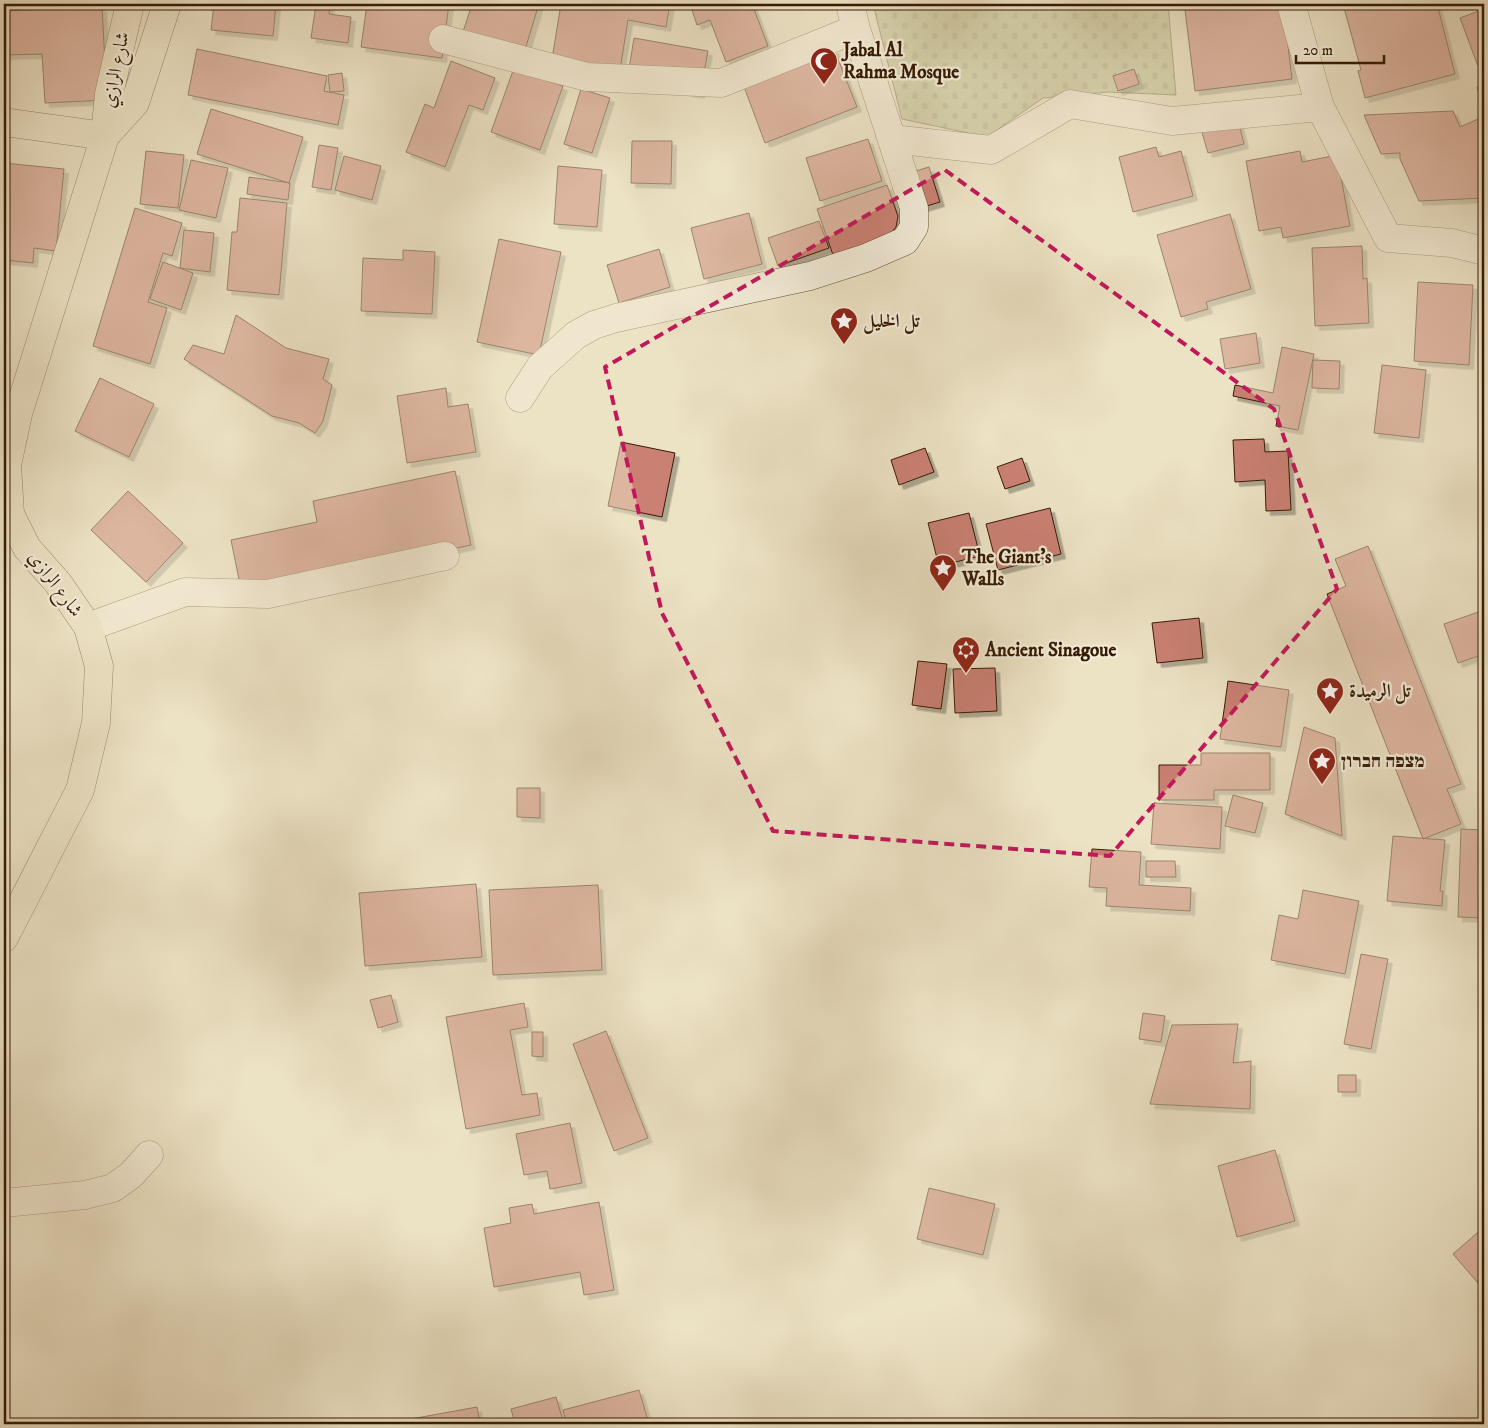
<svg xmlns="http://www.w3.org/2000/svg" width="1488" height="1428" viewBox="0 0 1488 1428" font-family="'IM FELL DW Pica',Amiri,'Frank Ruhl Libre',serif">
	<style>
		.cemetery { fill: url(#cemetery-stones); stroke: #7a6e4a }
		.building { fill: #ca8073; stroke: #361b04; filter: url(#shadow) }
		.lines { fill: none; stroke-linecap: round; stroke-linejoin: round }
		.minor-casing { stroke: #644d34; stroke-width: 29 }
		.major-casing { stroke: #361b04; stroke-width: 29 }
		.minor { stroke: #f3ecd9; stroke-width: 28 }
		.major { stroke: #ece2c4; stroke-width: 28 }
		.marked { fill: none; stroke: #c2185b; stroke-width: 4; stroke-dasharray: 10 6; stroke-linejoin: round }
		.labels { text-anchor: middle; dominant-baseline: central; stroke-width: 4.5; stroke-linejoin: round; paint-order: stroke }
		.poi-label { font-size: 19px; font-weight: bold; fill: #361b04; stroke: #f3ecd9; text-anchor: start }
		.street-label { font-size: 19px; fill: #361b04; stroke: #f3ecd9 }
	</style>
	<defs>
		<pattern id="cemetery-stones" width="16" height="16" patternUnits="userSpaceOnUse" patternTransform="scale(1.25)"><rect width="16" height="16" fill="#bdc291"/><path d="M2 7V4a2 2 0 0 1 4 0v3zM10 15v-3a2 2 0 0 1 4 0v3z" fill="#a3a67b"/></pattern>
		<filter id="shadow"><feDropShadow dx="4.5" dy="4.5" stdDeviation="0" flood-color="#0004"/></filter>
	</defs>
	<rect width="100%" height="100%" fill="#ece2c4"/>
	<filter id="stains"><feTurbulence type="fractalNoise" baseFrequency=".004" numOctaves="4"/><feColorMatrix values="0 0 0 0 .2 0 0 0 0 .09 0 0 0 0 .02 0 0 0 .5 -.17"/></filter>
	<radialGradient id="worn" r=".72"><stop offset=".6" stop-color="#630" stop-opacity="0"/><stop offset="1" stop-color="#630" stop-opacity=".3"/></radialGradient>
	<!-- cemetery -->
	<path class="cemetery" d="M 873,4 L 1168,4 L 1176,95 L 1108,92 L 1043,98 L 987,137 L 902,119 Z"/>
	<!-- building -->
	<path class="building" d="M 214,4 L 276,4 L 273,36 L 211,30 Z
		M 316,4 L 330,4 L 329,14 L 351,17 L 348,43 L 311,38 Z
		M 367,4 L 449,4 L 442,58 L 361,47 Z
		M 472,4 L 539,4 L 520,66 L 461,38 Z
		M 561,4 L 670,4 L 666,27 L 628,20 L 619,76 L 551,65 Z
		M 690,4 L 752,4 L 768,46 L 726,62 L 710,20 L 697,25 Z
		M 1233,4 L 1283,4 L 1292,79 L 1195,91 L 1185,10 Z
		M 1343,4 L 1437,4 L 1455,74 L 1365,98 L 1358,71 L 1361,70 Z
		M 102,7 L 107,100 L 45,103 L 42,54 L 4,55 L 4,11 Z
		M 1484,9 L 1484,64 L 1478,66 L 1460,18 Z
		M 634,38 L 708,51 L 700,94 L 627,81 Z
		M 197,49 L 327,76 L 324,91 L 344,95 L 338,125 L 188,95 Z
		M 834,49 L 857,107 L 765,143 L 743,84 Z
		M 451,61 L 495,78 L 483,110 L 469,105 L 445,167 L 406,152 L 425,104 L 434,108 Z
		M 514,68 L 563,86 L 540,150 L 491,132 Z
		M 1134,69 L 1139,84 L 1118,91 L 1113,76 Z
		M 342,73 L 344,91 L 330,92 L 328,75 Z
		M 1484,85 L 1484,113 L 1477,87 Z
		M 581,89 L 610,98 L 592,153 L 564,144 Z
		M 211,109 L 303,137 L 289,183 L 197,154 Z
		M 1453,111 L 1460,127 L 1478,119 L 1484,119 L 1484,198 L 1419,201 L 1400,159 L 1400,153 L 1381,154 L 1364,115 Z
		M 1238,120 L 1244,144 L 1208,153 L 1201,129 Z
		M 868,139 L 882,181 L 820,201 L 806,158 Z
		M 632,141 L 672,141 L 671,184 L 631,183 Z
		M 319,145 L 338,148 L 331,190 L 312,187 Z
		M 1156,147 L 1159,157 L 1181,151 L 1193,196 L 1133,212 L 1119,157 Z
		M 146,151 L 184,155 L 178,208 L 140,204 Z
		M 1300,151 L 1302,162 L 1337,155 L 1350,226 L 1283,238 L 1281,227 L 1259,231 L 1246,161 Z
		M 344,156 L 381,166 L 372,200 L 335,190 Z
		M 191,160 L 228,168 L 216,218 L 179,210 Z
		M 4,163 L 64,169 L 56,251 L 34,248 L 33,263 L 5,260 L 5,269 Z
		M 558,166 L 602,170 L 597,227 L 554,224 Z
		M 929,167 L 940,202 L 920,208 L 909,173 Z
		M 249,177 L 290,183 L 288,200 L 247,194 Z
		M 887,185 L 898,216 L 896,227 L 887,238 L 833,255 L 817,209 Z
		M 240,198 L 287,203 L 279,295 L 227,290 L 232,232 L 237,232 Z
		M 135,208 L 182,223 L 172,256 L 163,253 L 148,302 L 167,308 L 150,364 L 93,346 Z
		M 749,213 L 762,264 L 704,279 L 691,228 Z
		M 1230,214 L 1251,289 L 1206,302 L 1208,309 L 1181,317 L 1157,235 Z
		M 819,221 L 829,248 L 778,266 L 768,238 Z
		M 184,230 L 214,233 L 210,272 L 180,268 Z
		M 499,239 L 561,252 L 539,355 L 477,342 Z
		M 1362,246 L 1363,279 L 1367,278 L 1369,323 L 1315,326 L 1312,248 Z
		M 659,249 L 670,287 L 619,303 L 607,265 Z
		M 403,250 L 435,252 L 432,314 L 361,311 L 363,258 L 403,260 Z
		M 163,262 L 193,273 L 181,310 L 150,299 Z
		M 1418,282 L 1473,285 L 1469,365 L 1414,361 Z
		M 236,315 L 286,348 L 329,359 L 323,379 L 332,385 L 323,421 L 315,433 L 299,423 L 272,416 L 184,359 L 193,345 L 224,354 Z
		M 1256,333 L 1260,363 L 1225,369 L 1220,339 Z
		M 1282,347 L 1314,354 L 1298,430 L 1276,426 L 1280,406 L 1233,396 L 1235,385 L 1273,393 Z
		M 1313,360 L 1340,361 L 1339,389 L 1312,388 Z
		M 1382,365 L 1426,370 L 1419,438 L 1374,433 Z
		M 100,378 L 154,404 L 129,457 L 75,431 Z
		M 446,388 L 448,407 L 468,404 L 476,452 L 407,463 L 397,396 Z
		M 1264,439 L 1265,452 L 1288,451 L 1291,510 L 1266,511 L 1265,480 L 1235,482 L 1233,440 Z
		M 621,442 L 675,453 L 662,517 L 608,506 Z
		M 925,448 L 934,472 L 899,485 L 891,460 Z
		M 1022,458 L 1030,481 L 1005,489 L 997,467 Z
		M 455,471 L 471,545 L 242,594 L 231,540 L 317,522 L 313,501 Z
		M 128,491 L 183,543 L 146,582 L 91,530 Z
		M 1050,508 L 1061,554 L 998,570 L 986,524 Z
		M 969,513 L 980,556 L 939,566 L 928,523 Z
		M 1368,546 L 1461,784 L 1447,789 L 1461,824 L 1423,839 L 1327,594 L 1346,586 L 1335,559 Z
		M 1484,610 L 1484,654 L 1458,663 L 1444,624 Z
		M 1199,618 L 1203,658 L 1157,663 L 1152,623 Z
		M 918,661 L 947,664 L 941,709 L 912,705 Z
		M 995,668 L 997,711 L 955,713 L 953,669 Z
		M 1228,681 L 1289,690 L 1281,747 L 1220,739 Z
		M 1304,727 L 1335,738 L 1342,836 L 1285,814 Z
		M 1201,753 L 1270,753 L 1270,790 L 1214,790 L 1214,800 L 1159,800 L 1159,765 L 1201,765 Z
		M 517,788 L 540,788 L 540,818 L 517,817 Z
		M 1233,795 L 1263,803 L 1255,833 L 1225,826 Z
		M 1154,803 L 1222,807 L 1220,849 L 1151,844 Z
		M 1461,829 L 1484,830 L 1484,918 L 1458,917 Z
		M 1393,836 L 1445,840 L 1440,891 L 1443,891 L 1442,906 L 1387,901 Z
		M 1092,849 L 1141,852 L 1139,885 L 1191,888 L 1190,911 L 1106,906 L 1107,888 L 1089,887 Z
		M 1146,861 L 1175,861 L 1176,877 L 1146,877 Z
		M 476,884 L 482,957 L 365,966 L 359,893 Z
		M 598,885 L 602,970 L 493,975 L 489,890 Z
		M 1303,890 L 1359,901 L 1345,974 L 1271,960 L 1279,915 L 1298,919 Z
		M 1361,954 L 1388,959 L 1371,1049 L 1344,1044 Z
		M 391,995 L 398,1022 L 378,1028 L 370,1000 Z
		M 524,1003 L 528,1027 L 510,1030 L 522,1095 L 537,1093 L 540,1115 L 466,1129 L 446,1017 Z
		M 1143,1013 L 1165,1016 L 1161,1042 L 1139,1039 Z
		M 1238,1024 L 1233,1063 L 1251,1061 L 1250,1109 L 1150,1104 L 1172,1025 Z
		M 606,1031 L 648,1138 L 614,1151 L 573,1044 Z
		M 532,1032 L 543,1032 L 543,1057 L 532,1056 Z
		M 1338,1075 L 1356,1075 L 1356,1092 L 1338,1092 Z
		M 570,1123 L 582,1183 L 550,1189 L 547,1171 L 524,1175 L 516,1134 Z
		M 1275,1150 L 1295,1221 L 1237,1237 L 1218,1166 Z
		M 929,1188 L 995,1204 L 983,1255 L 917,1239 Z
		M 599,1202 L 614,1290 L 584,1295 L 580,1272 L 494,1287 L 484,1228 L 511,1223 L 509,1208 L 532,1204 L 534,1214 Z
		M 1484,1227 L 1484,1290 L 1453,1254 Z
		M 639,1390 L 649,1424 L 567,1424 L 563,1410 Z
		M 556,1397 L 564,1424 L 515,1424 L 511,1409 Z
		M 477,1407 L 480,1424 L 383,1424 Z"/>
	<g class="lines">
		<!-- minor casing -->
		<g class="minor-casing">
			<path id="minor" d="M 1291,4 L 1320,107 L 1388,238 L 1452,243 L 1484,251
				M 443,39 L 587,77 L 721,83 L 856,29
				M 892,139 L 991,150 L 1070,104 L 1172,121 L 1320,107
				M 520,398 L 540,367 L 576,335 L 594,325 L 616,318 L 810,276 L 866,258 L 905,241 L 914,227 L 914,208 L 856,29 L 850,4
				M 88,627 L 185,592 L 268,594 L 445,556
				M 4,1203 L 85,1195 L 113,1188 L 131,1175 L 149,1155"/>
		</g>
		<!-- major casing -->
		<g class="major-casing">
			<path id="major" d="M 4,122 L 105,136
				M 105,136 L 135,103 L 167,4
				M 4,938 L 80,790 L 96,723 L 99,666 L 88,627 L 58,583 L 27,548 L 10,514 L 7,465 L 18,414 L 105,136 L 109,94 L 130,4"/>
		</g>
		<!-- minor -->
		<use href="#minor" class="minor"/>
		<!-- major -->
		<use href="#major" class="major"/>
	</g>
	<!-- marked area -->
	<path d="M0 0H1488V1428H0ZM 945,170 L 1274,409 L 1337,589 L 1110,856 L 773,831 L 662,613 L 605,367 Z" fill="#ece2c4" fill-opacity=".55" fill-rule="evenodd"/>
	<path class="marked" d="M 945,170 L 1274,409 L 1337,589 L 1110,856 L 773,831 L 662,613 L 605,367 Z"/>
	<!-- icons -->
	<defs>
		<g id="mosque-pin" transform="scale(1.4375)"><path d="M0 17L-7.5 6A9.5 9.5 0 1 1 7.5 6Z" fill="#8f2418" stroke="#f3ecd9"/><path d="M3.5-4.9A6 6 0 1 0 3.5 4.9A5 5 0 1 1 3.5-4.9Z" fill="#fff"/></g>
		<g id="sight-pin" transform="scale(1.4375)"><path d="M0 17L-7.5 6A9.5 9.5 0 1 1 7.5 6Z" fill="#8f2418" stroke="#f3ecd9"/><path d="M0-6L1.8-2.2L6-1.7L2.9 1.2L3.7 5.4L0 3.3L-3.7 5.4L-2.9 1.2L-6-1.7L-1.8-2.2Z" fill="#fff"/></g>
		<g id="synagogue-pin" transform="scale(1.4375)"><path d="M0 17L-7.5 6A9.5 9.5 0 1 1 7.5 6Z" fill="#8f2418" stroke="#f3ecd9"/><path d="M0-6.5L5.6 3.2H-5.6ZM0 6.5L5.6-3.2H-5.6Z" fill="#fff"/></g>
	</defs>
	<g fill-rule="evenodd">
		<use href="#mosque-pin" x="824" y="61"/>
		<use href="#sight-pin" x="844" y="321"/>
		<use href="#sight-pin" x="943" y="568"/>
		<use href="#synagogue-pin" x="966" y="650"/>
		<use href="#sight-pin" x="1330" y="691"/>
		<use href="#sight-pin" x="1322" y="761"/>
	</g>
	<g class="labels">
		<!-- poi labels -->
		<g class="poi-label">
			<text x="843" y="50">Jabal Al<tspan x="843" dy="22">Rahma Mosque</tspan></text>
			<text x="863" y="321">تل الخليل</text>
			<text x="962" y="557">The Giant's<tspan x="962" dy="22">Walls</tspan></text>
			<text x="985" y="650">Ancient Sinagoue</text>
			<text x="1349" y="691">تل الرميدة</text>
			<text x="1341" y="761">מצפה חברון</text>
		</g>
		<!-- street labels -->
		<g class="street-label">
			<text transform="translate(116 70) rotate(-79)">شارع الرازي</text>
			<text transform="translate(55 584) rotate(53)">شارع الرازي</text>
		</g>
	</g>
	<!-- margin -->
	<rect width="1488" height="1428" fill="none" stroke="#ece2c4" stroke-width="20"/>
	<rect x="5" y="5" width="1478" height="1418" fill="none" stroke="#361b04" stroke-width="2.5"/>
	<rect x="10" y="10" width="1468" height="1408" fill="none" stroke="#361b04"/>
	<!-- scale -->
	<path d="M1296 55v8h88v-8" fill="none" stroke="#361b04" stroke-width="2.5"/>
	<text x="1303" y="55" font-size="15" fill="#361b04" stroke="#f3ecd9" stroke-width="4" paint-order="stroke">20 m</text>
	<rect width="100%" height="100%" filter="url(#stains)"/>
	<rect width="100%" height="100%" fill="url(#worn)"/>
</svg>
